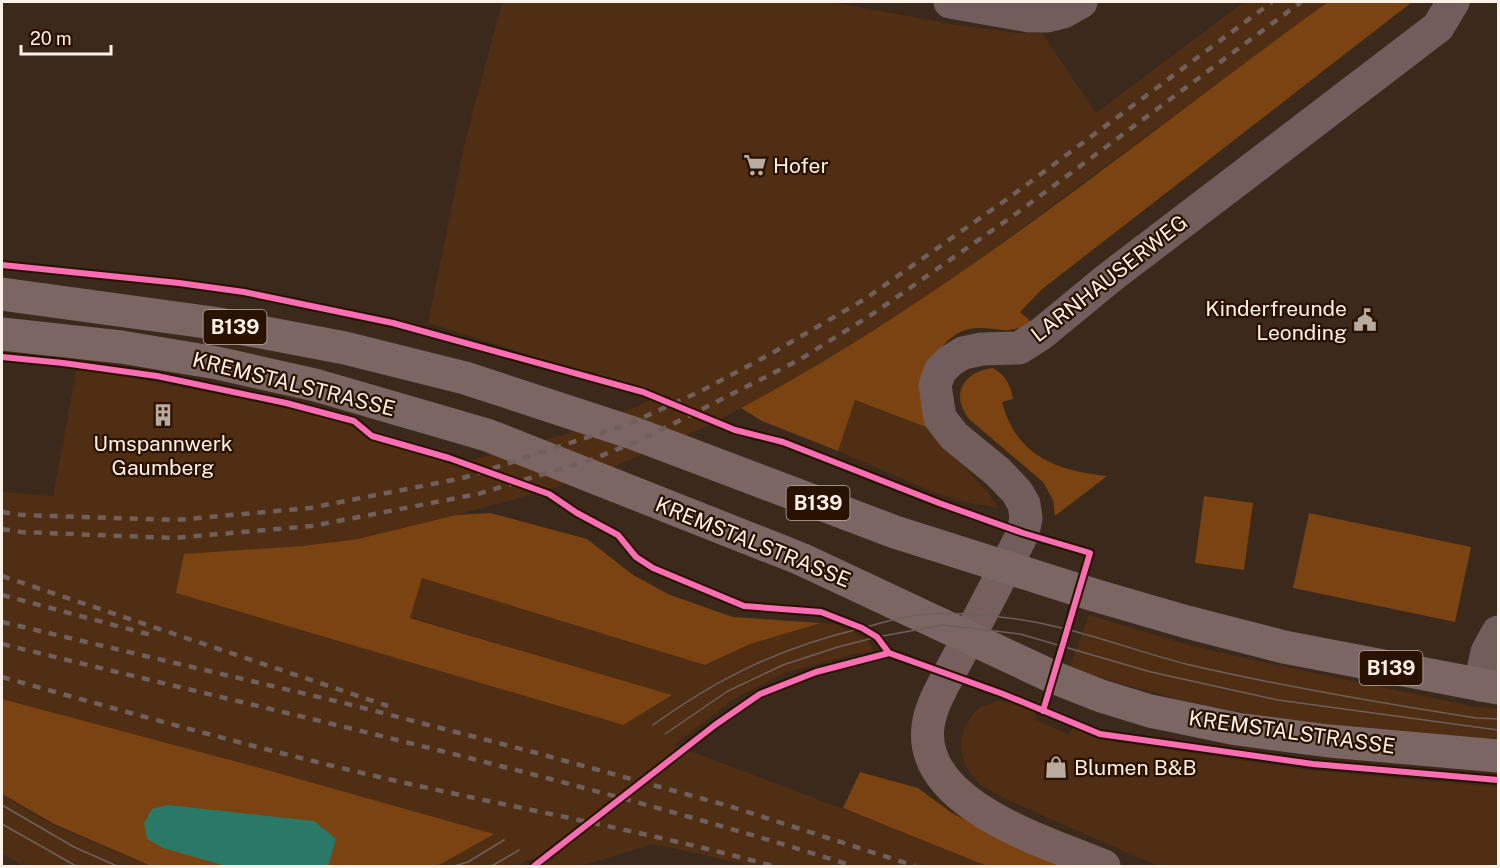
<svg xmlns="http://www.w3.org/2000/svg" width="1500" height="868" viewBox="0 0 1500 868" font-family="'Public Sans',sans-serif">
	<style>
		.built { fill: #502e14 }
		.green { fill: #7b4311 }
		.water { fill: #2a7967 }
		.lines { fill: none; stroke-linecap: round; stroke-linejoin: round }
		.street { stroke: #725d5d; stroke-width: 33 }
		.secondary { stroke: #765f5d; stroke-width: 33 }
		.primary { stroke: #7b6664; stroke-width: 33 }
		.tram { stroke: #715f5b; stroke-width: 1.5 }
		.rail { stroke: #715f5b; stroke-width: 4.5; stroke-dasharray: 8 8; stroke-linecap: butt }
		.cycleway-casing { stroke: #2a1201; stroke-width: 10 }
		.cycleway { stroke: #f96db3; stroke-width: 6 }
		.labels { text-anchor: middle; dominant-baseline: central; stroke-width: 4.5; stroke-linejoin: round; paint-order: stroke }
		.shield { fill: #2a1201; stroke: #bfaea2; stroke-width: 1.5 }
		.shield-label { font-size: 20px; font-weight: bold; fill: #fff1e7 }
		.poi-label { font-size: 21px; fill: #fff1e7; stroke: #2a1201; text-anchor: start }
		.street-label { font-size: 21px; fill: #fff1e7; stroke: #2a1201 }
	</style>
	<rect width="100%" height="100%" fill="#3b291c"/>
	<!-- built -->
	<path class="built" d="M 502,2 L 831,2 L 952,24 L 1017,33 L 1042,33 L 1096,113 L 1244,2 L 1328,2 L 938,290 L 810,371 L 715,422 L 654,450 L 603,471 L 530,495 L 456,515 L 358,539 L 301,546 L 184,555 L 177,593 L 622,725 L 671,695 L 410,617 L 422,577 L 705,665 L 750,644 L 821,623 L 835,624 L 867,639 L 874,651 L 853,654 L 784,673 L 734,699 L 674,745 L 896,829 L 987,866 L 752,866 L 653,844 L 581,866 L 540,866 L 530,859 L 517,866 L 429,866 L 441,864 L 493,834 L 2,699 L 2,492 L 53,496 L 77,367 L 292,409 L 353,426 L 374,438 L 453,465 L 567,434 L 629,410 L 658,396 L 428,323 L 465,142 Z
		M 855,400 L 931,429 L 988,493 L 998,508 L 959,501 L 926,489 L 838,451 Z
		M 1089,615 L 1192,646 L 1262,662 L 1476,707 L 1498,708 L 1498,741 L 1293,723 L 1178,699 L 1069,669 Z
		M 997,701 L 1006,701 L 1036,713 L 1034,719 L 1069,735 L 1073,728 L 1097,739 L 1309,770 L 1498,787 L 1498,866 L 1158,866 L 1012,802 L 982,786 L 974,778 L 964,763 L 962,754 L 962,736 L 965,727 L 974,713 L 980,707 Z
		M 2,795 L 53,825 L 150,866 L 23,866 L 2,853 Z"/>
	<!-- green -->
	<path class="green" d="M 1328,2 L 1412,2 L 1041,290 L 1020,312 L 1034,324 C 1025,326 1013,331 1003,330 C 991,329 978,326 966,330 C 955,333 947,341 940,349 C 913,376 919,396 931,429 L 855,400 L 838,451 L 762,421 L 741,408 C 952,296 1135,141 1328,2 Z
		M 993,368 C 1006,376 1010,384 1013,399 L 1002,402 C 1016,456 1057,471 1107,476 L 1055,516 L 1053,500 L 1043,482 L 969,419 C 950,394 963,372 993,368 Z
		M 1204,496 L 1253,503 L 1244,570 L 1195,563 Z
		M 490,513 L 587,539 L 633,575 L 670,595 L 733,617 L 821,623 L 750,644 L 705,665 L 422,578 L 410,618 L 672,695 L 623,725 L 176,593 L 184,554 L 302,546 L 358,539 L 456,515 Z
		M 1309,513 L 1471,547 L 1455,622 L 1293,588 Z
		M 2,699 L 260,768 L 494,834 L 441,864 L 429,866 L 151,866 L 54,824 L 2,794 Z
		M 860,772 L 918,788 L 952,813 L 1016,846 L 1063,866 L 987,866 L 843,808 Z"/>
	<!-- water -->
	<path class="water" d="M 168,805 L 314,821 L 336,839 L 328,866 L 226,866 L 163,848 L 147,839 L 144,823 L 152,809 Z"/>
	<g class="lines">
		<!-- street -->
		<path class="street" d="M 950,2 L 1030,16 L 1047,16 L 1063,12 L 1081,2
			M 1006,566 L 1023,533 L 1026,518 L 1024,504 L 1017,492 L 998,472 L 954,436 L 940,418 L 935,385 L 940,371 L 950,361 L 963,353 L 982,349 L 1019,348 L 1041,334 L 1109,278 L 1438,27 L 1453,2
			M 1480,685 L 1487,652 L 1498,632"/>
		<!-- secondary -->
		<path class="secondary" d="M 1006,566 C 989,599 972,631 955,663 C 945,682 931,704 928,726 C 918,805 1047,842 1104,866"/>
		<!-- primary -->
		<path class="primary" d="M 2,294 L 213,323 L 345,348 L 465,378 L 633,433 L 895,532 L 1094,595 L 1187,622 L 1284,647 L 1498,688
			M 2,334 L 121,347 L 217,363 L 315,385 L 487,435 L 801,559 L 1053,677 L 1101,696 L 1150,711 L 1237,729 L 1329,741 L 1498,756"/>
		<!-- tram -->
		<path class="tram" d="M 653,725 C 721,676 780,648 862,628 C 881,623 900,617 919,615 C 953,611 989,615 1023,620 C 1080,629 1134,651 1190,665 C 1285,687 1380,703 1476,718 L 1498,719
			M 665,734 L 728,691 L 783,665 L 838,647 L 877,637 L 943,625 L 1020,634 L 1151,672 L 1278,700 L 1498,730
			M 2,805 L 74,847 L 117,866
			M 2,824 L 76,866
			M 454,866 L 468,862 L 504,840
			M 492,866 L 519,850"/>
		<!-- rail -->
		<path class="rail" d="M 2,512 L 22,515 L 176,520 L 310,508 L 463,478 L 631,423 L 701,391 L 774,352 L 865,299 L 1010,197 L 1272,2
			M 2,529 L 21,532 L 173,538 L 312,526 L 478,494 L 593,459 L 645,438 L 799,360 L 874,313 L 1017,213 L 1301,2
			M 2,576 L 388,706
			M 2,595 L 155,636
			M 2,622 L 344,703 L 533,752 L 729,806 L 915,866
			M 2,644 C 286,714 573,777 853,866
			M 2,677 C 137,715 272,753 410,784 C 531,811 653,833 773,866"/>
		<!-- cycleway casing -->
		<g class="cycleway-casing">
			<path id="cycleway" d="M 2,265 L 179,283 L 244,292 L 393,323 L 643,392 L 735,430 L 783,442 L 939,503 L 1023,533 L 1090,553 L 1043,711
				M 2,357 L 63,363 L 157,376 L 286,403 L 354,421 L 372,436 L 449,458 L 549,494 L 577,513 L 618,535 L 636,557 L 653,568 L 744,606 L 821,612 L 862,628 L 877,637 L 889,653
				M 534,866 L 715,725 L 760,694 L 816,672 L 889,653 L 1003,694 L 1100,734 L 1313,764 L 1498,780"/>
		</g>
		<!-- cycleway -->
		<use href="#cycleway" class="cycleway"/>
	</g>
	<!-- icons -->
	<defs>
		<g id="supermarket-bare" transform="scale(1.8)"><path d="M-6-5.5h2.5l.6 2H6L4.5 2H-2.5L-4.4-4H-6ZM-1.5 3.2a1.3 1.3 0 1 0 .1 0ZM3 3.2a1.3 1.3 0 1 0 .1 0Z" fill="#baaba0" stroke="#2a1201" stroke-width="2.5" paint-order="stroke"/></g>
		<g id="civic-bare" transform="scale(1.8)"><path d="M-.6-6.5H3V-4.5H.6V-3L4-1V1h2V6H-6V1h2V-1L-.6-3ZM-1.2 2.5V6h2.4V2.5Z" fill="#baaba0" stroke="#2a1201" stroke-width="2.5" paint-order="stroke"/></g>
		<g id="building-bare" transform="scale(1.8)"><path d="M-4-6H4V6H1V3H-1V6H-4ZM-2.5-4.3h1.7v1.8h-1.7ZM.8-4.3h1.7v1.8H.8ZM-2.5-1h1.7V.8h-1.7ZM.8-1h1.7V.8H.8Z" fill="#baaba0" stroke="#2a1201" stroke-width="2.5" paint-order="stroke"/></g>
		<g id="shop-bare" transform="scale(1.8)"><path d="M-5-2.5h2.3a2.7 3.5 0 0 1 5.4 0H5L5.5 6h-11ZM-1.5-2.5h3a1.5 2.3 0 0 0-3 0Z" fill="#baaba0" stroke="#2a1201" stroke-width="2.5" paint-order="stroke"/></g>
	</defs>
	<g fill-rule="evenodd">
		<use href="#supermarket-bare" x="755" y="165"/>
		<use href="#civic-bare" x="1365" y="320"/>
		<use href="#building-bare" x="163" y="415"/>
		<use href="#shop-bare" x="1056" y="767"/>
	</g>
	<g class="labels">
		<!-- shield labels -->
		<g class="shield">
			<rect x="203.5" y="310" width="63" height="34" rx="4.5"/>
			<rect x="786.5" y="486" width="63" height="34" rx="4.5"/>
			<rect x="1359.5" y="651" width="63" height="34" rx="4.5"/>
		</g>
		<g class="shield-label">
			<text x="235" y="327">B139</text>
			<text x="818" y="503">B139</text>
			<text x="1391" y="668">B139</text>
		</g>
		<!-- poi labels -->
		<g class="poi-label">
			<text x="773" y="165">Hofer</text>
			<text x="1347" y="308" text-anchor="end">Kinderfreunde<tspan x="1347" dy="24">Leonding</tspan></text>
			<text x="163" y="443" text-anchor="middle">Umspannwerk<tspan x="163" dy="24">Gaumberg</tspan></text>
			<text x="1074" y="767">Blumen B&amp;B</text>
		</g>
		<!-- street labels -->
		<g class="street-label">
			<text transform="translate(1109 278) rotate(-38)">LARNHAUSERWEG</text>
			<text transform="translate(294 384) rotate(14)">KREMSTALSTRASSE</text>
			<text transform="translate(753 542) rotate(22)">KREMSTALSTRASSE</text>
			<text transform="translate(1292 732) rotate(8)">KREMSTALSTRASSE</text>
		</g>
	</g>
	<!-- border -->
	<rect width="1500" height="868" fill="none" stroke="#fff1e7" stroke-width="6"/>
	<!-- scale -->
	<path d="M21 45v9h90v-9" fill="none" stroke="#fff1e7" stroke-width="3"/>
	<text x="30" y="45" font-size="18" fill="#fff1e7" stroke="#2a1201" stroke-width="4.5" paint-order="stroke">20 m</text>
</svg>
